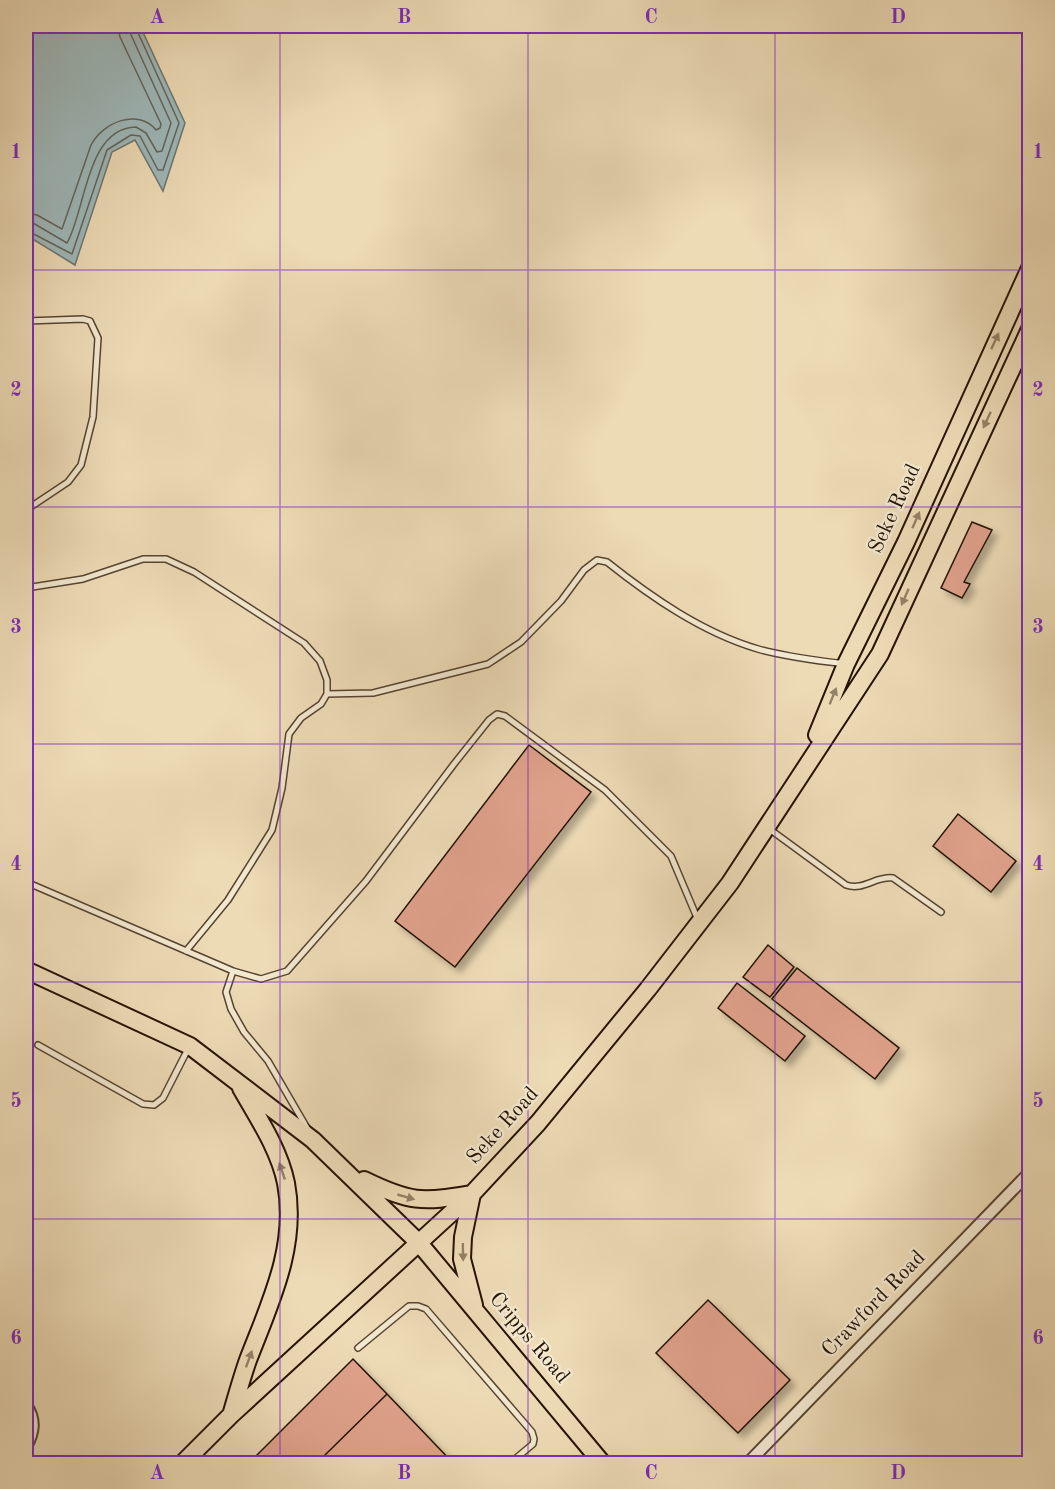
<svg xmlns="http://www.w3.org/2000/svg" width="1055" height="1489" viewBox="0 0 1055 1489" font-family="'Old Standard TT',serif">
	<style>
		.water { fill: #9eb8ba; stroke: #6d7671; stroke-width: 1.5 }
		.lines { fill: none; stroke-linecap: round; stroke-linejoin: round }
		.shore { stroke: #61655e; stroke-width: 1.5 }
		.building { fill: #dfa18b; stroke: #241203; stroke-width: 1.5; filter: url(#shadow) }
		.service-casing { stroke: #564430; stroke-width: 8 }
		.minor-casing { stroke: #564430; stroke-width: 14 }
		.primary-casing { stroke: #241203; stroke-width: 20 }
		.service { stroke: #f3e8d0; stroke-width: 5 }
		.minor { stroke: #f3e8d0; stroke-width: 10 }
		.primary { stroke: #eddbb6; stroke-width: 16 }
		.oneway { fill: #938165 }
		.grid { fill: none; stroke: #7b2cbf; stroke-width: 1.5; stroke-opacity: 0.55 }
		.labels { text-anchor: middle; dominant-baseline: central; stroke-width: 4.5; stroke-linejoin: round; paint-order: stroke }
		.street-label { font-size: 21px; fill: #241203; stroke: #f3e8d0 }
		.neatline { fill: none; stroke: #7b2cbf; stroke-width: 2 }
		.grid-label { font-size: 20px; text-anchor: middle; font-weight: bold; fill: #7b2cbf }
	</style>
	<defs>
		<filter id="shadow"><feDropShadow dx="5.5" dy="5.5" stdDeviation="3" flood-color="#0004"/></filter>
	</defs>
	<rect width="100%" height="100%" fill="#eddbb6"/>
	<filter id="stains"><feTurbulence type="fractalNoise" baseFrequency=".00333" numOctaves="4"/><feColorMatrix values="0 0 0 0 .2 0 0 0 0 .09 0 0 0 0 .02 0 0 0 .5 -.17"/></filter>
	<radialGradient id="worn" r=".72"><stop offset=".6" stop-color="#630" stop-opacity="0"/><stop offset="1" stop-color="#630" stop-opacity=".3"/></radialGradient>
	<!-- water -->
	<path class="water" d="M 26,26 L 141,28 L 185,123 L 163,191 L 135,140 L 112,152 L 75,265 L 26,235 Z"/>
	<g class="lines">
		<!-- shore -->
		<path class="shore" d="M 26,213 L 37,215 L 62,229 L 91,145 C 103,122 138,108 156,130 L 160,128 L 161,124 L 120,37 L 118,26
			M 26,222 L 33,223 L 67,243 C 86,210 86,128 136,127 L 146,133 L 157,152 L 162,151 L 171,123 L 127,26
			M 26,230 L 72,254 L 107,150 L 131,135 L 140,136 L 158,170 L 163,170 L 179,123 L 135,26"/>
	</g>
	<!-- building -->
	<path class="building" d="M 972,522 L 992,530 L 964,582 L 970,584 L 962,598 L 941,588 Z
		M 529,745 L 591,792 L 455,967 L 395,921 Z
		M 958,814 L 1016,861 L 991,892 L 933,846 Z
		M 768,945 L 794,967 L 770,997 L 743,977 Z
		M 797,968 L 899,1048 L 875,1079 L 772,999 Z
		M 737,983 L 805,1036 L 785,1061 L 718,1008 Z
		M 708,1300 L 790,1380 L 738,1433 L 656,1353 Z
		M 353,1359 L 387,1394 L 325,1455 L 316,1464 L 248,1464 Z
		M 387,1394 L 454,1464 L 334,1464 L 325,1455 Z
		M 325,1455 L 334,1464 L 316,1464 Z"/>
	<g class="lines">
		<!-- service casing -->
		<g class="service-casing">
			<path id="service" d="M 26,321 L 83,319 L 90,321 L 98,338 L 93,417 L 81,465 L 68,482 L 26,510
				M 26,588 L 83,579 L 143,559 L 166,559 L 194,572 L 304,643 L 320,661 L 327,680 L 327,694 L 321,704 L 301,718 L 289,734 L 282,788 L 272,830 L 228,900 L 186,951
				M 327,694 L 373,693 L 488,664 L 521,642 L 561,601 L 584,570 L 597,560 L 607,562 C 651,597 703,633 758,649 C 786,657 815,660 844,664
				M 768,828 L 846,885 C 864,891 875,876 893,878 L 941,912
				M 26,882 L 233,971 L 261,979 L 287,971 L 366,881 L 454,764 L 489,720 L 497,714 L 505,716 L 605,790 L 671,856 L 698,920
				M 233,971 L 226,992 L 231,1009 L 244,1032 L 268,1061 L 307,1128
				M 38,1045 L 143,1104 L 154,1105 L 163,1098 L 189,1047
				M 358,1348 L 409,1306 L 418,1306 L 426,1309 L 532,1432 L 534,1439 L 533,1444 L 509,1464"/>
		</g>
		<!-- minor casing -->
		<g class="minor-casing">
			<path id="minor" d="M 26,1405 C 36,1420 34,1432 26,1447
				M 747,1464 L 1030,1172"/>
		</g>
		<!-- primary casing -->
		<g class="primary-casing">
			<path id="primary" d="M 817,735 L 846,664 L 906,542 L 1030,268
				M 26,970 L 190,1046 L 313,1140 L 419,1243 L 603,1464
				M 364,1180 C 409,1202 422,1203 471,1194
				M 472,1194 L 463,1237 L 462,1259 L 474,1305
				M 232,1412 C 237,1395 242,1377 248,1360 C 270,1303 298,1246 286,1183 C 279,1149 258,1118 241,1088
				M 182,1464 L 231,1415 L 472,1194 L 538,1123 L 648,989 L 730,883 L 880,654 L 1030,329"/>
		</g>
		<!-- service -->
		<use href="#service" class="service"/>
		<!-- minor -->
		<use href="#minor" class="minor"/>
		<!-- primary -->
		<use href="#primary" class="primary"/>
	</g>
	<!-- one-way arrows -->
	<defs><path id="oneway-solid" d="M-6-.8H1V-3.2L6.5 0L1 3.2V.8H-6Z" transform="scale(1.5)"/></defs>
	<g class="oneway">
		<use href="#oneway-solid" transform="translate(995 341) rotate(-65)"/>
		<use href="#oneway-solid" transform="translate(987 420) rotate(115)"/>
		<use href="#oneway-solid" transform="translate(916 520) rotate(-66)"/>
		<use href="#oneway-solid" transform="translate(905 597) rotate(114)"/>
		<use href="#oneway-solid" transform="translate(833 696) rotate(-68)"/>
		<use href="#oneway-solid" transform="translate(282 1171) rotate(-109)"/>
		<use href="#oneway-solid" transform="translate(406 1197) rotate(16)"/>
		<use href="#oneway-solid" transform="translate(463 1252) rotate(89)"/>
		<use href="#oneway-solid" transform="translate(249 1359) rotate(-70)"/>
	</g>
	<!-- grid -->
	<path class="grid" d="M 280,26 L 280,1464M 528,26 L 528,1464M 775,26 L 775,1464M 26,270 L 1030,270M 26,507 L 1030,507M 26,744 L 1030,744M 26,982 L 1030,982M 26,1219 L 1030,1219"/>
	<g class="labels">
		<!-- street labels -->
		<g class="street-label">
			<text transform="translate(895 509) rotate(-65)">Seke Road</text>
			<text transform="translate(503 1126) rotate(-48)">Seke Road</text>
			<text transform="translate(874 1304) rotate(-46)">Crawford Road</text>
			<text transform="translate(529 1338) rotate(50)">Cripps Road</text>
		</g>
	</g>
	<!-- margin -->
	<rect width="1055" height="1489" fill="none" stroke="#eddbb6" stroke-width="66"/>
	<rect x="33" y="33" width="989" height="1423" class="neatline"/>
	<g class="grid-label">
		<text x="157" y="23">A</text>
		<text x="404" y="23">B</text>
		<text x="651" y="23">C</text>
		<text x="898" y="23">D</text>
		<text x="16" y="158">1</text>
		<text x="1038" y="158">1</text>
		<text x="16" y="396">2</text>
		<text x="1038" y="396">2</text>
		<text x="16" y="633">3</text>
		<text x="1038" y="633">3</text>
		<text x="16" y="870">4</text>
		<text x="1038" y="870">4</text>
		<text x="16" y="1107">5</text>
		<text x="1038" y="1107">5</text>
		<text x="16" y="1344">6</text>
		<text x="1038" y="1344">6</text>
		<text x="157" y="1479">A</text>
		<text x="404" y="1479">B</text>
		<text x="651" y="1479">C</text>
		<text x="898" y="1479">D</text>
	</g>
	<rect width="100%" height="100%" filter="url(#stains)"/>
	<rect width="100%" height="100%" fill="url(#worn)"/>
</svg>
